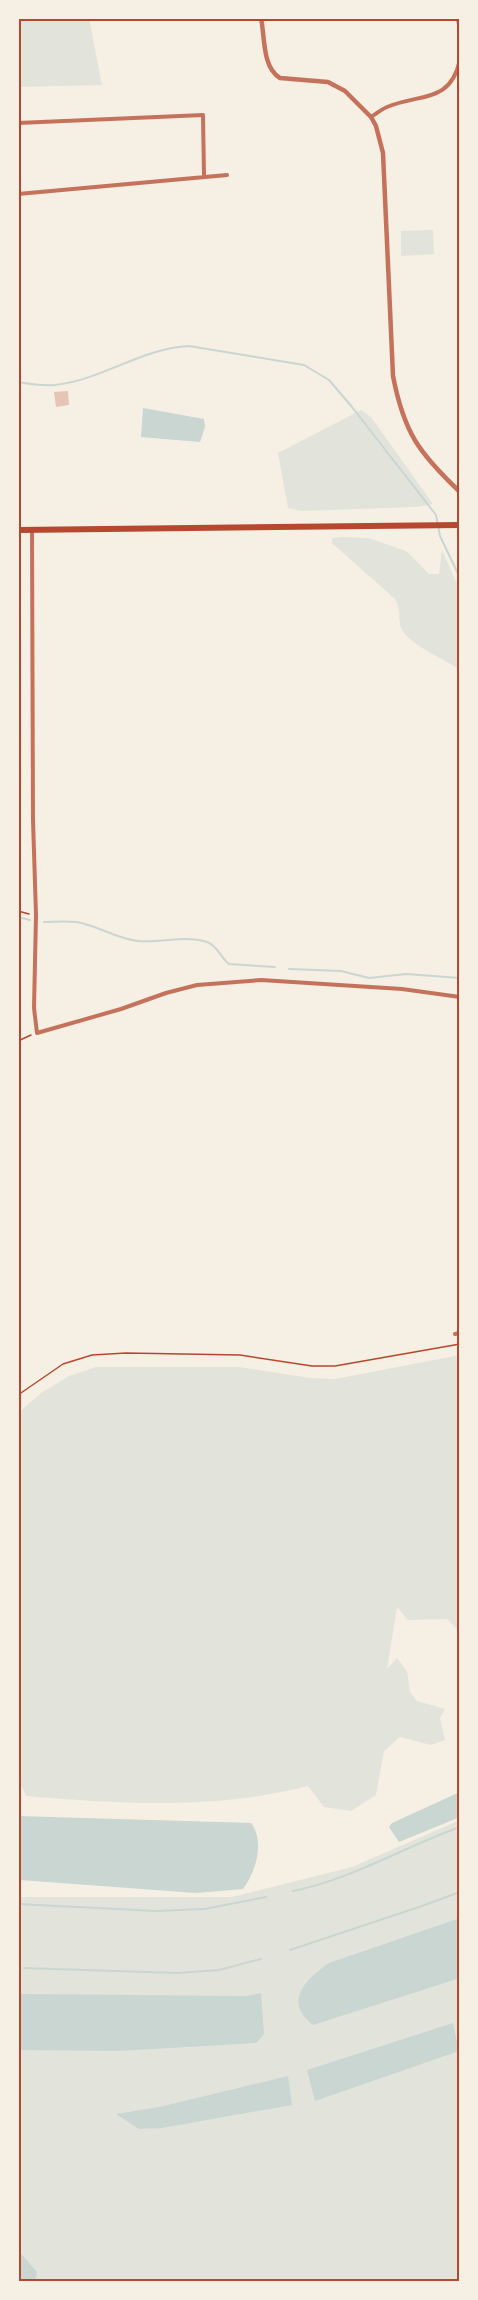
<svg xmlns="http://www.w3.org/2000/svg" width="478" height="2300" viewBox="0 0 478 2300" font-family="'Source Sans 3',sans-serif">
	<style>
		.green { fill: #e2e4dc }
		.water { fill: #c9d6d2 }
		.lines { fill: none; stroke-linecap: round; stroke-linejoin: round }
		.stream { stroke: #c9d6d2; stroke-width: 2 }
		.building { fill: #e6c5b7 }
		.path { stroke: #b5482f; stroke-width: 1.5 }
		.minor { stroke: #c5725c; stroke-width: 4 }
		.tertiary { stroke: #c5725c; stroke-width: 4.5 }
		.primary { stroke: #b5482f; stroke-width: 6 }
		.neatline { fill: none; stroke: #b5482f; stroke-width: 2 }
	</style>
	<rect width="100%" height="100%" fill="#f6efe4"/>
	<!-- green -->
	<path class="green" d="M 18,18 L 89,18 L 102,85 L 18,87 Z
		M 433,230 L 434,254 L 401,256 L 401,231 Z
		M 361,410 L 371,417 L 433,504 L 416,507 L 301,511 L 288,508 L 278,453 Z
		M 342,537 L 369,538 L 406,551 L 429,574 L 439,574 L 442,550 L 457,584 L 460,584 L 460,670 C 445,659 410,645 402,630 C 397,621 402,610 395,599 L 332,543 L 332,538 Z
		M 460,1355 L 460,1632 L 447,1619 L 408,1620 L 397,1607 L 387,1669 L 397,1658 L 407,1671 L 410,1692 L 417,1701 L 445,1709 L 440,1718 L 445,1740 L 431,1745 L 400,1737 L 384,1751 L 376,1795 L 351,1811 L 324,1807 L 308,1786 C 214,1810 122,1804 26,1796 L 20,1782 L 18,1783 L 18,1413 L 41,1393 L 69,1376 L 96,1367 L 239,1367 L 310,1378 L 335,1379 Z
		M 460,1820 L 460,2282 L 18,2282 L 18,1897 L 232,1897 L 352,1867 Z"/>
	<!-- water -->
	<path class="water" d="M 143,408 L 204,419 L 205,427 L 200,442 L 141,437 Z
		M 460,1792 L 460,1817 L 399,1842 L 389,1827 L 392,1823 Z
		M 18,1816 L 251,1823 C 265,1841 256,1872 243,1889 L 196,1893 L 20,1880 L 18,1876 Z
		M 460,1918 L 460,1978 L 313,2025 C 282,2002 307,1978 329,1963 Z
		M 261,1993 L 264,2034 L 256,2043 L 118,2051 L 18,2050 L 18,1994 L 247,1996 Z
		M 453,2023 L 459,2051 L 315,2101 L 307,2070 Z
		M 288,2076 L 292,2105 L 162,2128 L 139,2129 L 116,2114 L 159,2107 Z
		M 18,2250 L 37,2272 L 35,2282 L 18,2282 Z"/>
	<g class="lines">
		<!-- stream -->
		<path class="stream" d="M 18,382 C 30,384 43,386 55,385 C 102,380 142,348 189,346 L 304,365 L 329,380 L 352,407 L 436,515 L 440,536 L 460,578
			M 18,917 L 30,920
			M 44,922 C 57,922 73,920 85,924 C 103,929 119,939 138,941 C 160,943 185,935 207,942 C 217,945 221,958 229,964 L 275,967
			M 289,969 L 341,971 L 369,978 L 406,974 L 460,978
			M 293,1891 C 352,1879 404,1847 460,1827
			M 18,1904 L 156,1911 L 204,1909 L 266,1897
			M 290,1950 L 419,1907 L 460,1892
			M 24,1968 L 178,1973 L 219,1970 L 261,1959"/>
	</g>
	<!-- building -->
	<path class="building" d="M 68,391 L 69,405 L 56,407 L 54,392 Z"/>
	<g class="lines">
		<!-- path -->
		<path class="path" d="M 18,911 L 29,914
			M 18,1041 L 31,1035
			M 18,1395 L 63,1364 L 92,1355 L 126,1353 L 240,1355 L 312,1366 L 335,1366 L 460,1344"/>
		<!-- minor -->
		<path class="minor" d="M 458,18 L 460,32
			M 371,117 C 376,114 382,109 387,107 C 420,93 450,104 460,60
			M 18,123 L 203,115 L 204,176
			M 18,194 L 227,175
			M 32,530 L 33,820 L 36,915 L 34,1008 L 37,1033 L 121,1009 L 166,993 L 197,985 L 261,980 L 402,989 L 460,997
			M 455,1334 L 460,1333"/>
		<!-- tertiary -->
		<path class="tertiary" d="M 261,18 C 265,37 262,67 280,78 L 328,82 L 345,91 L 371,117 L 376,126 L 383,153 L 393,376 C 404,433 419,453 460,492"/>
		<!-- primary -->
		<path class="primary" d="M 18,530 L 460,525"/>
	</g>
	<!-- border -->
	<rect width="478" height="2300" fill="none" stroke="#f6efe4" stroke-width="39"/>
	<rect x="20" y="20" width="438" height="2260" class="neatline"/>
</svg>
